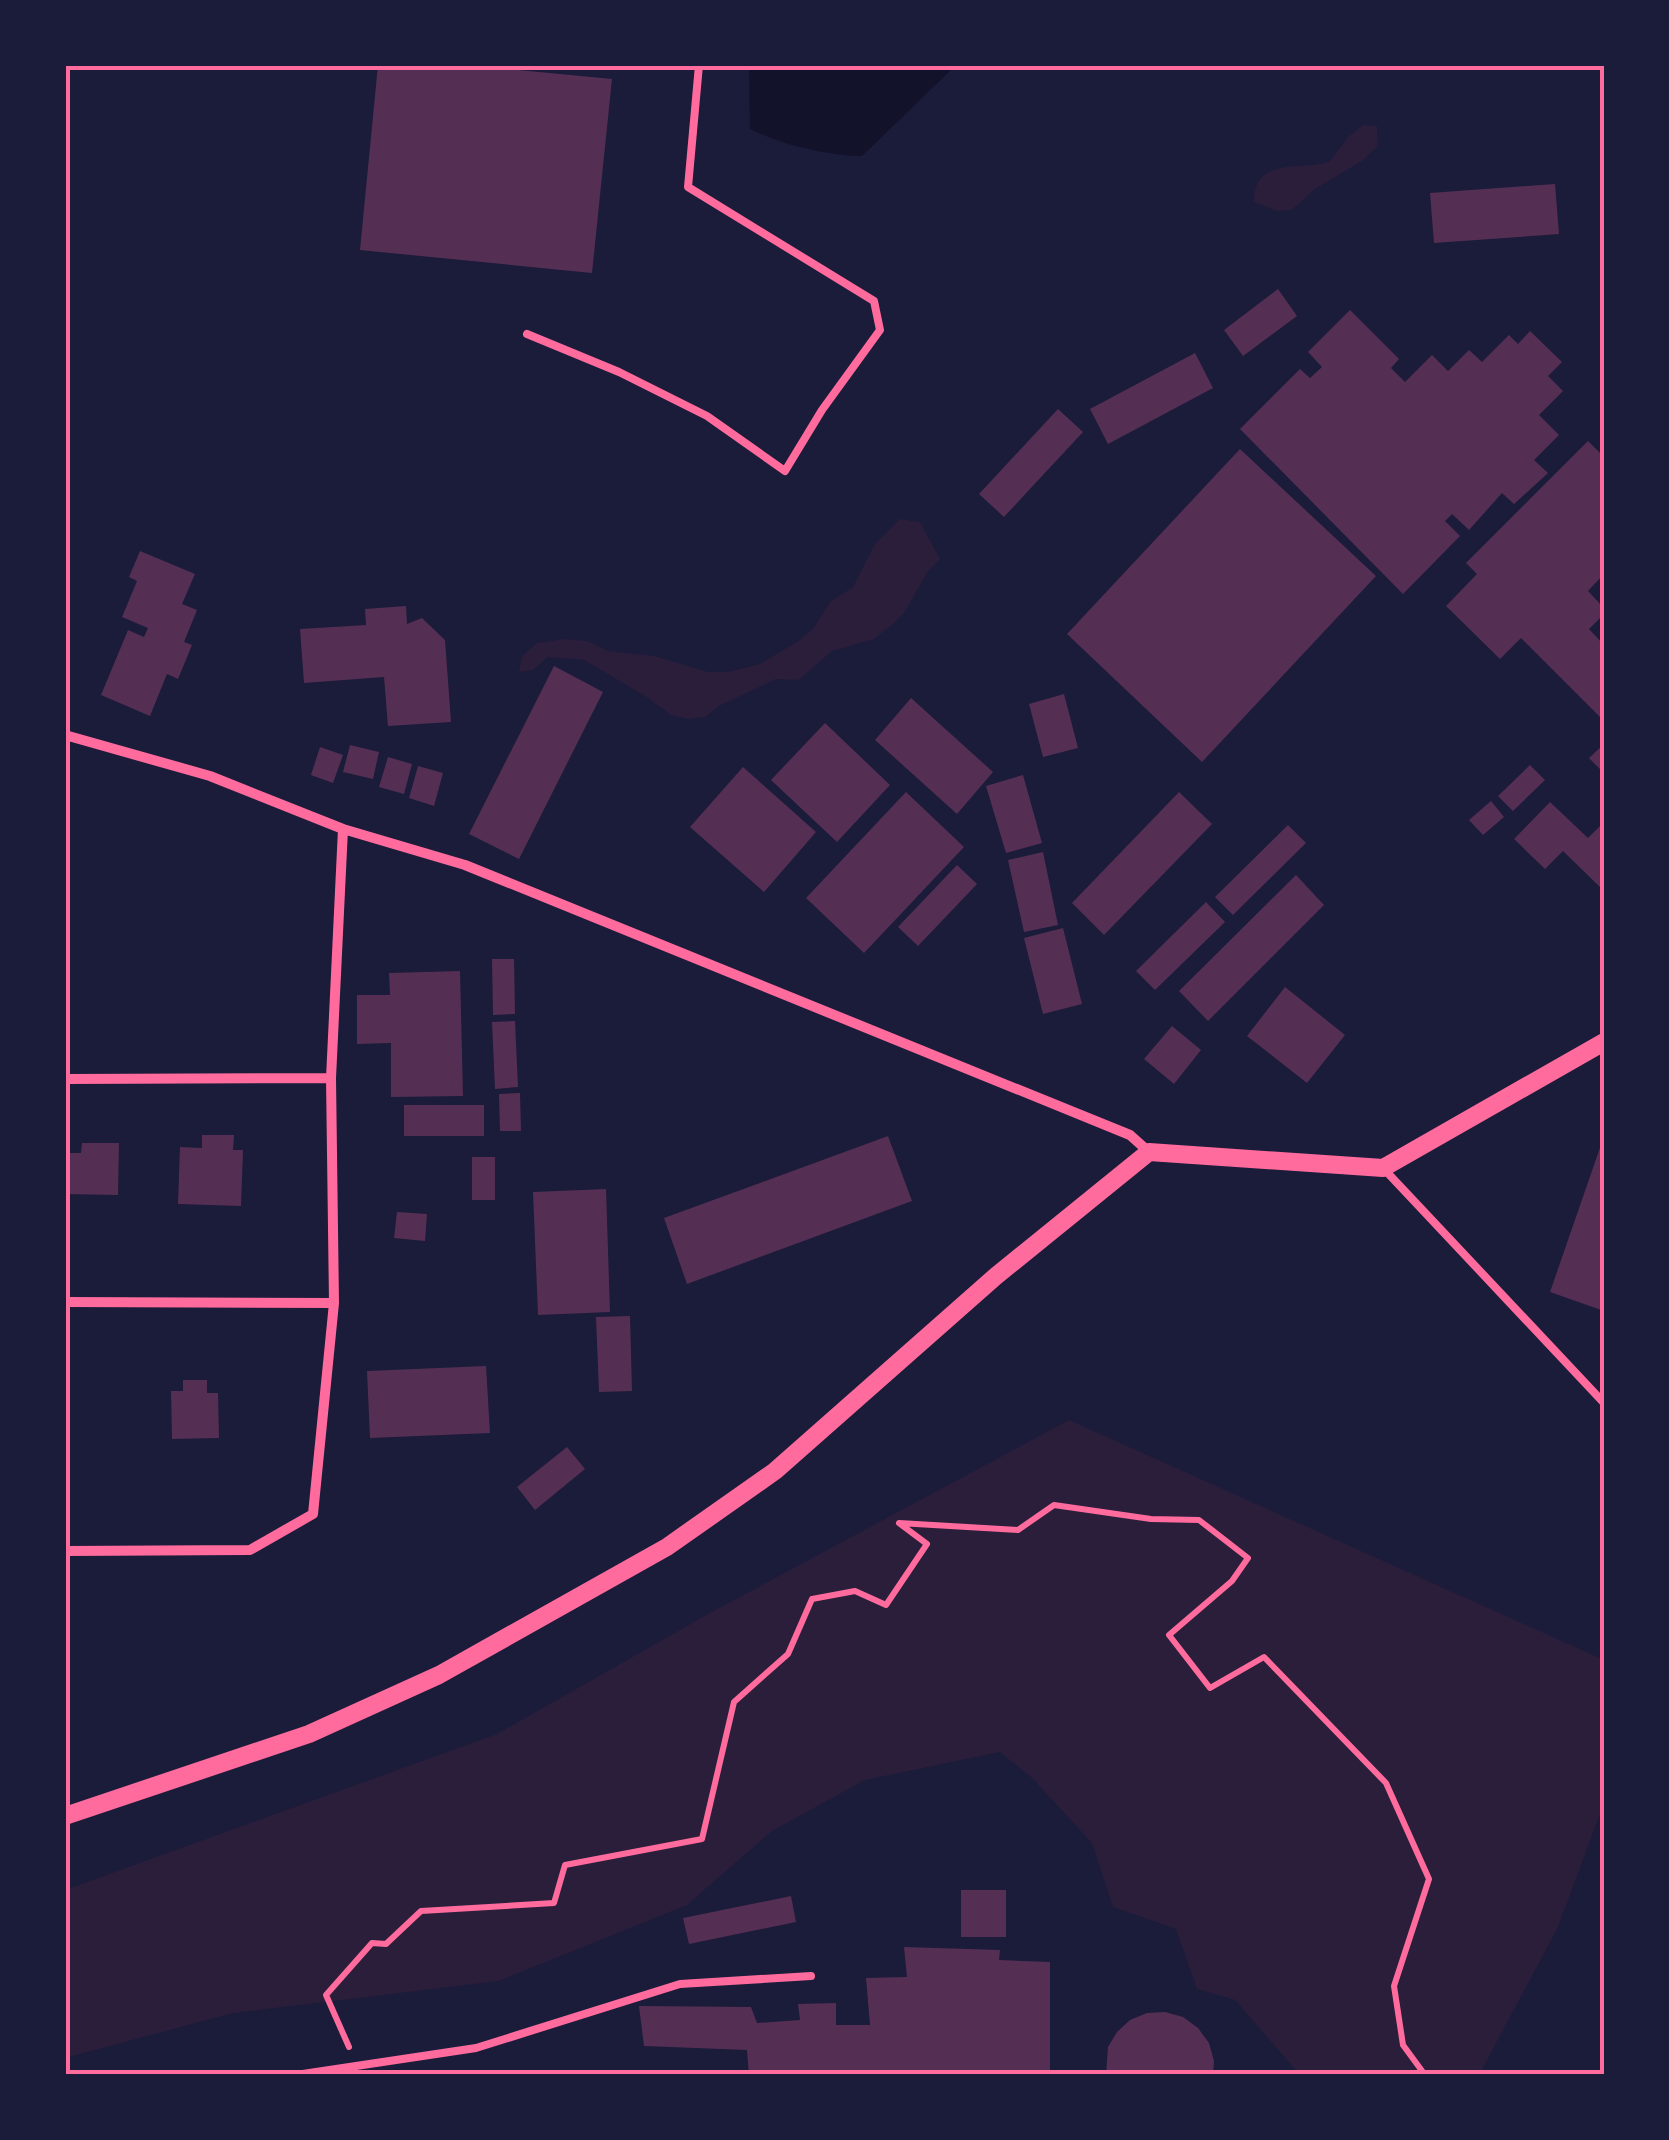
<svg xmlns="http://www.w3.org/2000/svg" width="1669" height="2140" viewBox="0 0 1669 2140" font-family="Raleway,sans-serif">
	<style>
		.green { fill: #2a1e3b }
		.water { fill: #12122b }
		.building { fill: #542f53 }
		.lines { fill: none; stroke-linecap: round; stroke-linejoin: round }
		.path { stroke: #ff6b9d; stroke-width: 6 }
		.service { stroke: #ff6b9d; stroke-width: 8 }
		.minor { stroke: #ff6b9d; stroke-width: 10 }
		.tertiary { stroke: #ff6b9d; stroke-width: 18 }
		.neatline { fill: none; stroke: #ff6b9d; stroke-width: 4 }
	</style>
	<rect width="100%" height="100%" fill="#1b1b3a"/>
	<!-- green -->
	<path class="green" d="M 1364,125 L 1377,126 L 1378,146 L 1362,161 L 1315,189 L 1292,210 L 1276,211 L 1254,202 C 1253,155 1303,172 1330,161 L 1349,136 Z
		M 900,519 L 920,522 L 940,559 L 928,571 L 904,613 L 893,624 L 874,639 L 832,651 L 799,680 L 776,679 L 719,706 L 705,717 L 689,719 L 671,715 L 645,696 L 584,660 L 548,657 L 533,670 L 519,672 L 522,656 L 537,643 L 565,639 L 587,641 L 608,651 L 654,656 L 708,672 L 728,672 L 760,664 L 797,642 L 813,629 L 830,602 L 853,587 L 875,544 Z
		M 1069,1420 L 1604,1660 L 1604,1803 L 1558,1927 L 1479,2075 L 1300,2075 L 1235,2000 L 1197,1989 L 1176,1929 L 1113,1907 L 1092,1843 L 1032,1778 L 1000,1752 L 865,1780 L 772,1831 L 687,1905 L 499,1981 L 233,2013 L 65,2058 L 65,1890 L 497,1734 L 708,1614 Z"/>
	<!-- water -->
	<path class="water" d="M 749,65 L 956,65 L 862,156 C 825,155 783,145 750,129 Z"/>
	<!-- building -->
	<path class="building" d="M 378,65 L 468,65 L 612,79 L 592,273 L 360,250 Z
		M 1555,184 L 1559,234 L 1434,243 L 1430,193 Z
		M 1278,289 L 1297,316 L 1243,356 L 1224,330 Z
		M 1350,310 L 1399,359 L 1391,368 L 1405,382 L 1432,355 L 1448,371 L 1469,350 L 1482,362 L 1509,335 L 1518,344 L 1530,331 L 1562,362 L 1548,376 L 1563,391 L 1539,415 L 1559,435 L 1534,460 L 1548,473 L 1514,504 L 1502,493 L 1469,530 L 1452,514 L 1445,521 L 1460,536 L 1403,594 L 1240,429 L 1300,369 L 1310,378 L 1322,367 L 1308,352 Z
		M 1195,353 L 1213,388 L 1108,444 L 1090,409 Z
		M 1058,409 L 1083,432 L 1004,517 L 979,494 Z
		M 1588,441 L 1604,457 L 1604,574 L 1588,591 L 1604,608 L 1604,614 L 1589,629 L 1604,645 L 1604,721 L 1521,638 L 1500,659 L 1446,606 L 1477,574 L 1466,563 Z
		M 1240,449 L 1376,576 L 1202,762 L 1067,634 Z
		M 140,551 L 195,574 L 182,604 L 197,610 L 184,642 L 192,645 L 178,679 L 167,674 L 150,716 L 101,695 L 128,630 L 144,637 L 148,628 L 122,617 L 137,581 L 129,577 Z
		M 406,606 L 407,624 L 422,618 L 445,640 L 451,722 L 388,726 L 384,677 L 304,683 L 300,629 L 366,625 L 365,609 Z
		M 554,666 L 603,692 L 519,859 L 469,834 Z
		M 1064,694 L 1078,748 L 1043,757 L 1029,704 Z
		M 911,698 L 993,772 L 957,814 L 875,740 Z
		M 825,723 L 890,785 L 837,842 L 771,780 Z
		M 1604,744 L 1604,773 L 1589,758 Z
		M 350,745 L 379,752 L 373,779 L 343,772 Z
		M 320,747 L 343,755 L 333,783 L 311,775 Z
		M 388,757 L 412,764 L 404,794 L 379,787 Z
		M 1530,765 L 1545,780 L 1513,811 L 1498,796 Z
		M 418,766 L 443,773 L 434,806 L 409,798 Z
		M 743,767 L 816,832 L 764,892 L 690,827 Z
		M 1023,775 L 1042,843 L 1006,853 L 986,786 Z
		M 906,792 L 964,847 L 864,953 L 806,898 Z
		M 1179,792 L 1212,824 L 1104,935 L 1072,903 Z
		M 1491,801 L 1504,817 L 1483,835 L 1469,820 Z
		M 1550,802 L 1588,838 L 1604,822 L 1604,891 L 1563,851 L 1545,869 L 1514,839 Z
		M 1288,825 L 1306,843 L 1233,915 L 1215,897 Z
		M 1043,852 L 1058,925 L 1024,932 L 1008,860 Z
		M 957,865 L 977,884 L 918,946 L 898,927 Z
		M 1296,875 L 1324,905 L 1208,1021 L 1179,991 Z
		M 1206,902 L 1225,922 L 1155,990 L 1136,971 Z
		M 1063,928 L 1082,1004 L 1043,1014 L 1024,938 Z
		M 492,959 L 514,959 L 515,1014 L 493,1015 Z
		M 460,971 L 463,1096 L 391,1097 L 391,1043 L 357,1044 L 357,995 L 390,995 L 389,973 Z
		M 1285,987 L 1345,1035 L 1307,1083 L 1247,1036 Z
		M 515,1021 L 518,1087 L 495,1089 L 492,1022 Z
		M 1172,1026 L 1201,1050 L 1174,1084 L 1144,1059 Z
		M 520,1093 L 521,1131 L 500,1131 L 499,1094 Z
		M 404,1105 L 484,1105 L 484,1136 L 404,1136 Z
		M 202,1135 L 234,1135 L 233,1150 L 243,1150 L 241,1206 L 178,1204 L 180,1147 L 202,1148 Z
		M 888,1136 L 912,1201 L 687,1284 L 664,1218 Z
		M 1603,1139 L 1604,1139 L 1604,1311 L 1550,1292 Z
		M 82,1143 L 119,1143 L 118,1195 L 65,1194 L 65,1153 L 81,1153 Z
		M 472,1157 L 495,1157 L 495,1200 L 472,1200 Z
		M 606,1189 L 610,1312 L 538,1315 L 533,1192 Z
		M 397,1212 L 427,1214 L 425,1241 L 394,1238 Z
		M 630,1316 L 632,1391 L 599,1392 L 596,1317 Z
		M 486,1366 L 490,1433 L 370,1438 L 367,1371 Z
		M 183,1380 L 207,1380 L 207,1393 L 218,1393 L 219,1438 L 172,1439 L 171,1391 L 183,1391 Z
		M 567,1447 L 585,1469 L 535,1510 L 517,1487 Z
		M 961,1890 L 1006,1890 L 1006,1937 L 961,1937 Z
		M 791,1896 L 796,1922 L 689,1944 L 683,1918 Z
		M 904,1947 L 1000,1950 L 999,1960 L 1050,1962 L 1050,2075 L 749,2075 L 747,2050 L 644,2046 L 639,2006 L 751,2007 L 757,2023 L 800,2020 L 798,2004 L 836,2003 L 836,2025 L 870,2025 L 866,1978 L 907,1977 Z
		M 1165,2012 L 1183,2017 L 1198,2028 L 1209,2043 L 1214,2061 L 1213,2075 L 1106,2075 L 1108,2047 L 1117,2032 L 1130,2020 L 1147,2013 Z"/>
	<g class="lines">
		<!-- path -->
		<path class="path" d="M 349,2047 L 326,1995 L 372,1943 L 386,1944 L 421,1911 L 554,1903 L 565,1865 L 702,1839 L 734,1702 L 788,1654 L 812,1599 L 855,1591 L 886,1605 L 927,1544 L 899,1523 L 1018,1530 L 1054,1505 L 1151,1519 L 1199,1520 L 1248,1558 L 1232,1581 L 1169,1635 L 1210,1688 L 1264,1657 L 1386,1783 L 1429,1879 L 1394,1986 L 1403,2045 L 1425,2075"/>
		<!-- service -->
		<path class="service" d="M 527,334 L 619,372 L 707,416 L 785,471 L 822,410 L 880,330 L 874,301 L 688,187 L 699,65
			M 1383,1168 L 1604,1403
			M 296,2075 L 476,2048 L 680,1984 L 811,1976"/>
		<!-- minor -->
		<path class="minor" d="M 65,735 L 210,776 L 343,829 L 465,865 L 1130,1135 L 1149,1152
			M 65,1079 L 331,1078
			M 65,1302 L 334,1303
			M 65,1551 L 250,1550 L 313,1514 L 334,1303 L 331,1078 L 343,829"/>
		<!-- tertiary -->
		<path class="tertiary" d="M 65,1816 L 309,1734 L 439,1675 L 667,1547 L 775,1471 L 996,1276 L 1149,1152 L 1383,1168 L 1604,1042"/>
	</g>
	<!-- border -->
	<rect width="1669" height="2140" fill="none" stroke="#1b1b3a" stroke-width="135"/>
	<rect x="68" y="68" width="1534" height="2004" class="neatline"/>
</svg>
